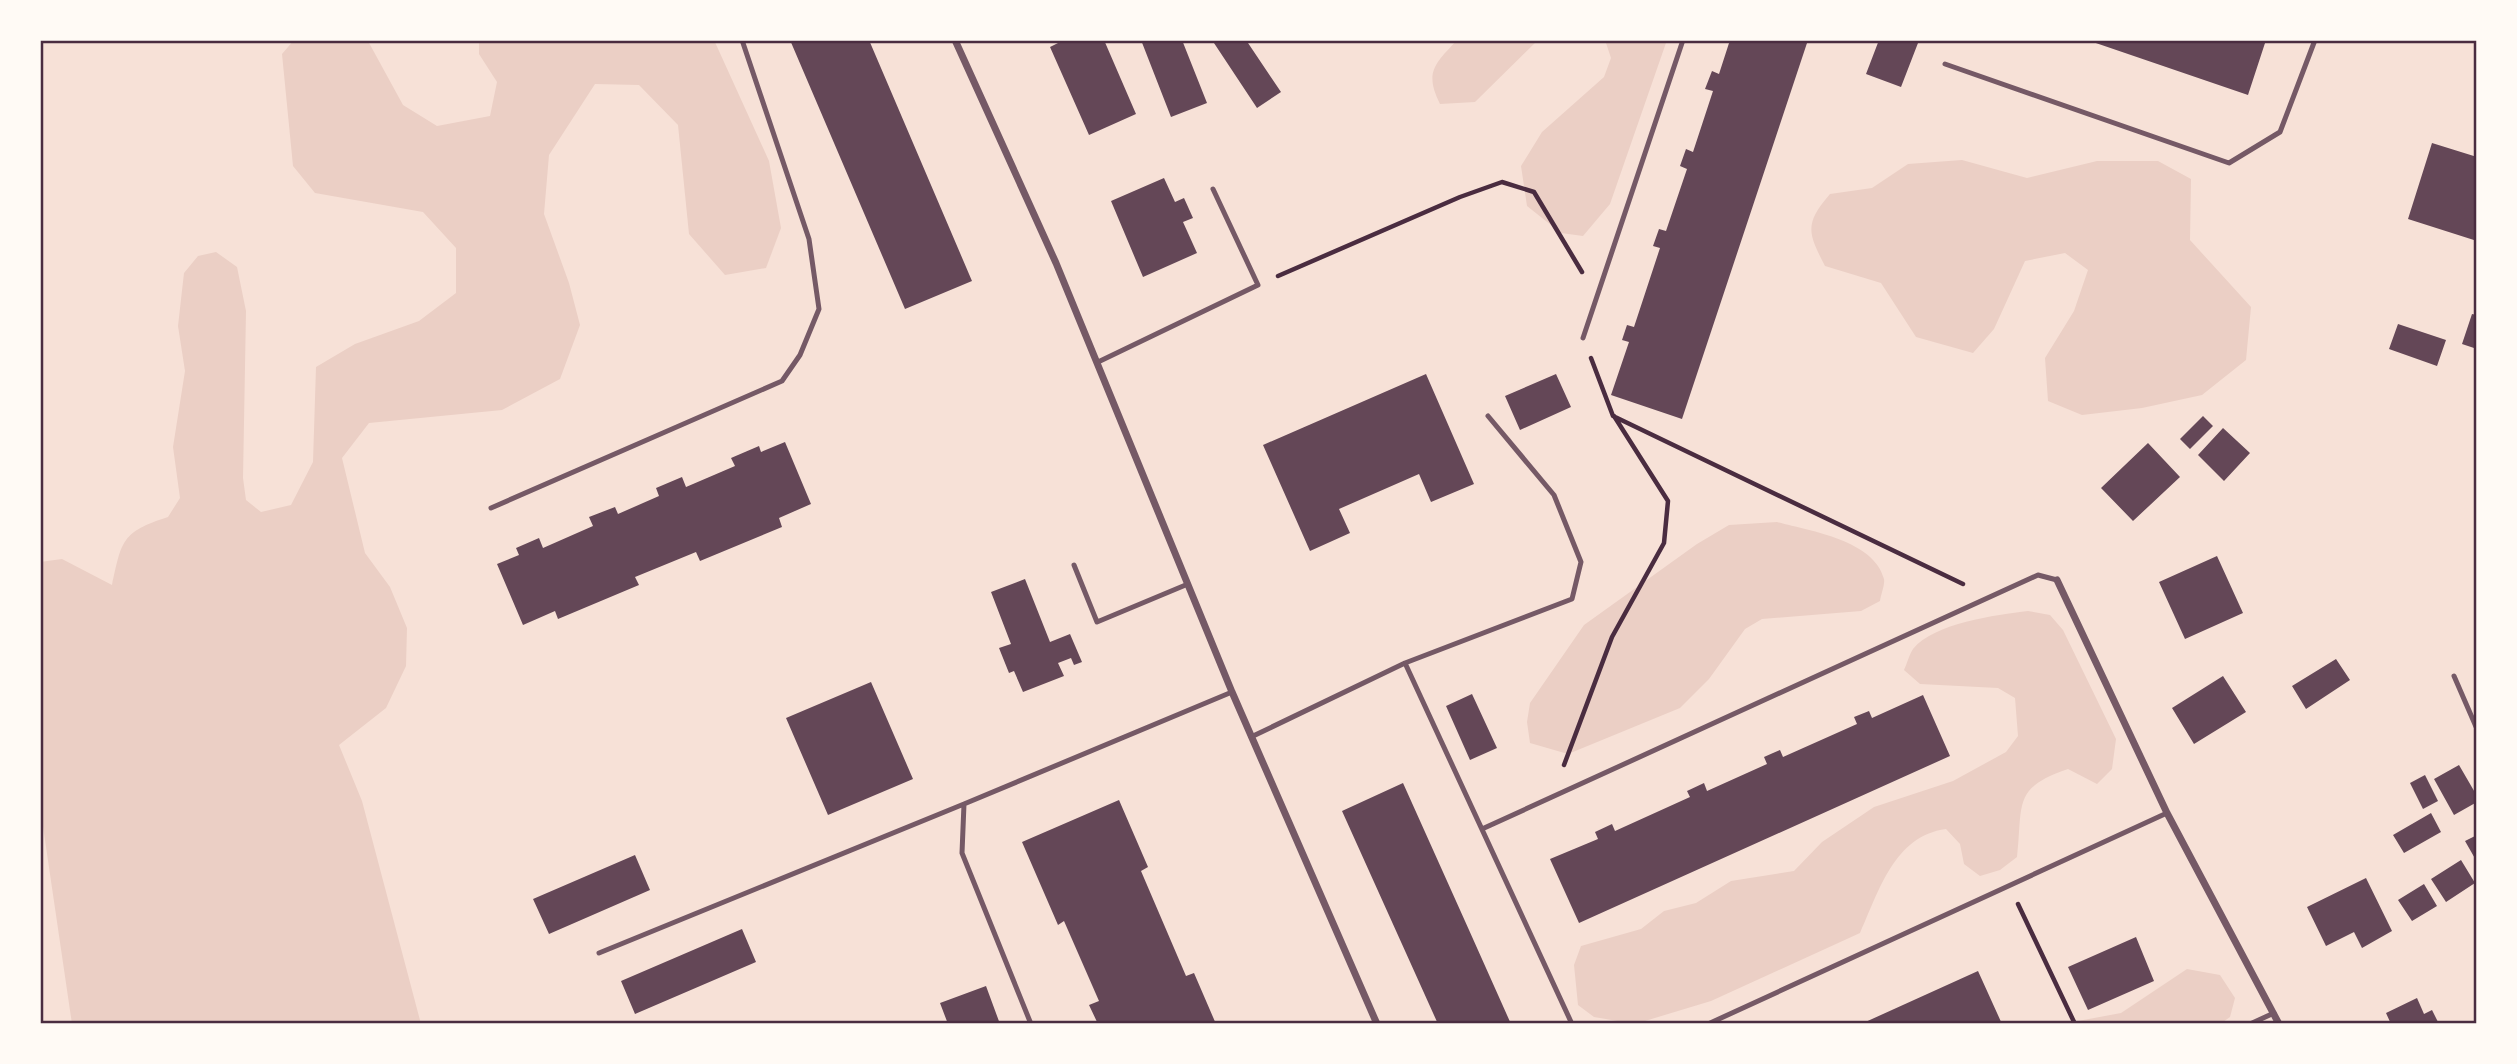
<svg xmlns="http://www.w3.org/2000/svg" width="2517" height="1064" viewBox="0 0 2517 1064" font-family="'Libre Baskerville',serif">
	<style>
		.green { fill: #ebcfc5 }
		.building { fill: #644757 }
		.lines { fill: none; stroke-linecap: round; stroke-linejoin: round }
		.path { stroke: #4a2c40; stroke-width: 4.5 }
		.service { stroke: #755966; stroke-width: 5 }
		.minor { stroke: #755966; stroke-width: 7 }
		.neatline { fill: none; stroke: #4a2c40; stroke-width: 2.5 }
	</style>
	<rect width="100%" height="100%" fill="#f7e1d7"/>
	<!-- green -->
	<path class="green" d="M 294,40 L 368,41 L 403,105 L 437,126 L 490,116 L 497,82 L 479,54 L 479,40 L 714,40 L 769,161 L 781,228 L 766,268 L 725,275 L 689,234 L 678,125 L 639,85 L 595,84 L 549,155 L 544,214 L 569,283 L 580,325 L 560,379 L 502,410 L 369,423 L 342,458 L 365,553 L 390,587 L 407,628 L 406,666 L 386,708 L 339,745 L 362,801 L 421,1024 L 72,1024 L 40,806 L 40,562 L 62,559 L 112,585 C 122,541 121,532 168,517 L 180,498 L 173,447 L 185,371 L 178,326 L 184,273 L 198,256 L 216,252 L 237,267 L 246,311 L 243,478 L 246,500 L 261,512 L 291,505 L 313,462 L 316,367 L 355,344 L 419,321 L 456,293 L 456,248 L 423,212 L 315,193 L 293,166 L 282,54 Z
		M 1457,40 L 1538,40 L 1475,102 L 1440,104 C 1424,72 1435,64 1457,40 Z
		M 1605,40 L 1667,40 L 1610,204 L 1583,236 L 1561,233 L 1527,206 L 1521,166 L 1542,132 L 1604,77 L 1611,58 Z
		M 1962,160 L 2027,178 L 2097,161 L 2158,161 L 2191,179 L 2190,240 L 2251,307 L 2246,360 L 2202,395 L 2142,408 L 2082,415 L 2048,401 L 2045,358 L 2074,311 L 2088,270 L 2065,253 L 2025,261 L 1994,329 L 1973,353 L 1916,337 L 1881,283 L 1825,266 C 1808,233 1804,224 1830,194 L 1872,188 L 1908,164 Z
		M 1777,522 C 1810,531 1874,540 1884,579 C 1885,585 1881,594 1880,601 L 1861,611 L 1762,619 L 1745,629 L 1709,679 L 1680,708 L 1568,754 L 1530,743 L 1527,722 L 1530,703 L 1584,625 L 1697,544 L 1729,525 Z
		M 2028,611 L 2050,615 L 2063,630 L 2116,739 L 2112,769 L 2097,784 L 2068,769 C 2012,788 2023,804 2017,857 L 2000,870 L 1980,876 L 1964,864 L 1960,844 L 1946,829 C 1894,836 1879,891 1860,933 L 1711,1001 L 1635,1024 L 1594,1017 L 1578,1005 L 1574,965 L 1581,946 L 1641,929 L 1664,911 L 1696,903 L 1731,881 L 1794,871 L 1822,842 L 1874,807 L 1953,781 L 2006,752 L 2018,736 L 2015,698 L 1998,688 L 1920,684 L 1904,670 C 1907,664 1909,655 1913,649 C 1934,623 1996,615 2028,611 Z
		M 2187,969 L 2220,975 L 2235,998 L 2230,1017 L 2220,1024 L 2062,1024 L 2121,1013 Z"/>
	<!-- building -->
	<path class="building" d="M 790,40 L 869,40 L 972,281 L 905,309 Z
		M 1064,40 L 1104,40 L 1136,114 L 1089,135 L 1050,47 Z
		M 1141,40 L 1182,40 L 1207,103 L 1171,117 Z
		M 1212,40 L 1246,40 L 1281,92 L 1257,108 Z
		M 1730,40 L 1808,40 L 1682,419 L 1611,395 L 1629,342 L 1622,340 L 1627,325 L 1634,327 L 1660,248 L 1653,246 L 1659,229 L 1666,231 L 1687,169 L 1680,166 L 1686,149 L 1693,152 L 1713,91 L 1705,89 L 1712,71 L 1719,74 Z
		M 1879,40 L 1918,43 L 1901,87 L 1866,74 Z
		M 2087,40 L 2266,40 L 2248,95 Z
		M 2432,143 L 2477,157 L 2477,241 L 2408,219 Z
		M 1164,178 L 1175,202 L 1184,198 L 1193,218 L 1183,222 L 1197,253 L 1143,277 L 1111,201 Z
		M 2472,314 L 2477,315 L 2477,349 L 2462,344 Z
		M 2398,324 L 2446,340 L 2437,366 L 2389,349 Z
		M 1426,374 L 1474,484 L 1431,502 L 1419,474 L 1339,509 L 1350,533 L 1310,551 L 1263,445 Z
		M 1556,374 L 1571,407 L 1520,430 L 1505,396 Z
		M 2203,416 L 2213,426 L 2190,449 L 2180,439 Z
		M 2223,428 L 2250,453 L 2224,481 L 2198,455 Z
		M 785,442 L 811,504 L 779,518 L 782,527 L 700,561 L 696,552 L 635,577 L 639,585 L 558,619 L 555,611 L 523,625 L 497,564 L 519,555 L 516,548 L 539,538 L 543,548 L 593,526 L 589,517 L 615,507 L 618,514 L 659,496 L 656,488 L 682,477 L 686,487 L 735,466 L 731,458 L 759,446 L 761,452 Z
		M 2148,443 L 2180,477 L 2133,521 L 2101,488 Z
		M 2217,556 L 2243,613 L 2185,639 L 2159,582 Z
		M 1025,579 L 1050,642 L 1070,634 L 1082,662 L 1074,665 L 1071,658 L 1058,663 L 1064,676 L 1023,692 L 1014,671 L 1009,673 L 999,648 L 1011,644 L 991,592 Z
		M 2336,659 L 2350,680 L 2306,709 L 2292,686 Z
		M 2223,676 L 2246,712 L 2194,744 L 2172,708 Z
		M 871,682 L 913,779 L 828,815 L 786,718 Z
		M 1472,694 L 1497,748 L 1470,760 L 1446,706 Z
		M 1923,695 L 1950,756 L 1579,923 L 1550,859 L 1598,839 L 1595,832 L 1612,824 L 1615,831 L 1690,797 L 1687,791 L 1704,783 L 1707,791 L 1767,764 L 1764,757 L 1773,753 L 1780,750 L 1783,757 L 1857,724 L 1854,717 L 1869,711 L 1872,718 Z
		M 2459,765 L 2477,796 L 2477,802 L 2454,815 L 2434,779 Z
		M 2425,775 L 2438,801 L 2423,809 L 2410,783 Z
		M 1403,783 L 1469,930 L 1511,1024 L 1438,1024 L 1342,811 Z
		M 1119,800 L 1148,867 L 1141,871 L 1186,976 L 1194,973 L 1216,1024 L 1098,1024 L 1089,1005 L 1099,1001 L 1064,921 L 1058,925 L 1022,842 Z
		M 2431,813 L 2441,832 L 2404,853 L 2393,835 Z
		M 2477,835 L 2477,862 L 2465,841 Z
		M 635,855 L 650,890 L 549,934 L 533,899 Z
		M 2461,860 L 2475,883 L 2446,902 L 2431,879 Z
		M 2366,878 L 2392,931 L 2362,948 L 2354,932 L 2326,946 L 2307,907 Z
		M 2424,884 L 2437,906 L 2412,921 L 2398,900 Z
		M 742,929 L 756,962 L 635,1014 L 621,981 Z
		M 2136,937 L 2154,981 L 2088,1010 L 2068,967 Z
		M 1978,971 L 2002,1024 L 1861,1024 L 1925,995 Z
		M 986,986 L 1000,1024 L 948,1024 L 940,1003 Z
		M 2417,998 L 2424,1014 L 2432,1010 L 2439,1024 L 2391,1024 L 2386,1013 Z"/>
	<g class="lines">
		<!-- path -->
		<path class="path" d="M 1278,276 L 1460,197 L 1502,182 L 1534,192 L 1582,272
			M 1591,358 L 1613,416 L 1963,584
			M 1564,765 L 1612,637 L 1664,543 L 1668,501 L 1614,416
			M 2018,904 L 2075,1024"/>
		<!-- service -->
		<path class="service" d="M 1945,64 L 2229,163 L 2280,132 L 2315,40
			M 1583,338 L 1683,40
			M 1098,362 L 1258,285 L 1213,189
			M 491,508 L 782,381 L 800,355 L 819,309 L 809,239 L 742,40
			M 1074,565 L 1097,622 L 1188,584
			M 1405,663 L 1572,599 L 1581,562 L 1554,495 L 1488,416
			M 2454,676 L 2477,729
			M 1251,737 L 1405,663 L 1572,1024
			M 1482,829 L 2038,575 L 2057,580
			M 599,953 L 964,804
			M 1031,1024 L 962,853 L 964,804 L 1232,692
			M 1708,1024 L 2167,813
			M 2250,1024 L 2274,1013"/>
		<!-- minor -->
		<path class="minor" d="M 955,40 L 1056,263 L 1232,692 L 1377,1024
			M 2057,580 L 2167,813 L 2279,1024"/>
	</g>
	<!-- border -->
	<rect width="2517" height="1064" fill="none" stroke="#fffaf5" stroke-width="84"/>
	<rect x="42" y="42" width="2433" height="980" class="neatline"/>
</svg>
